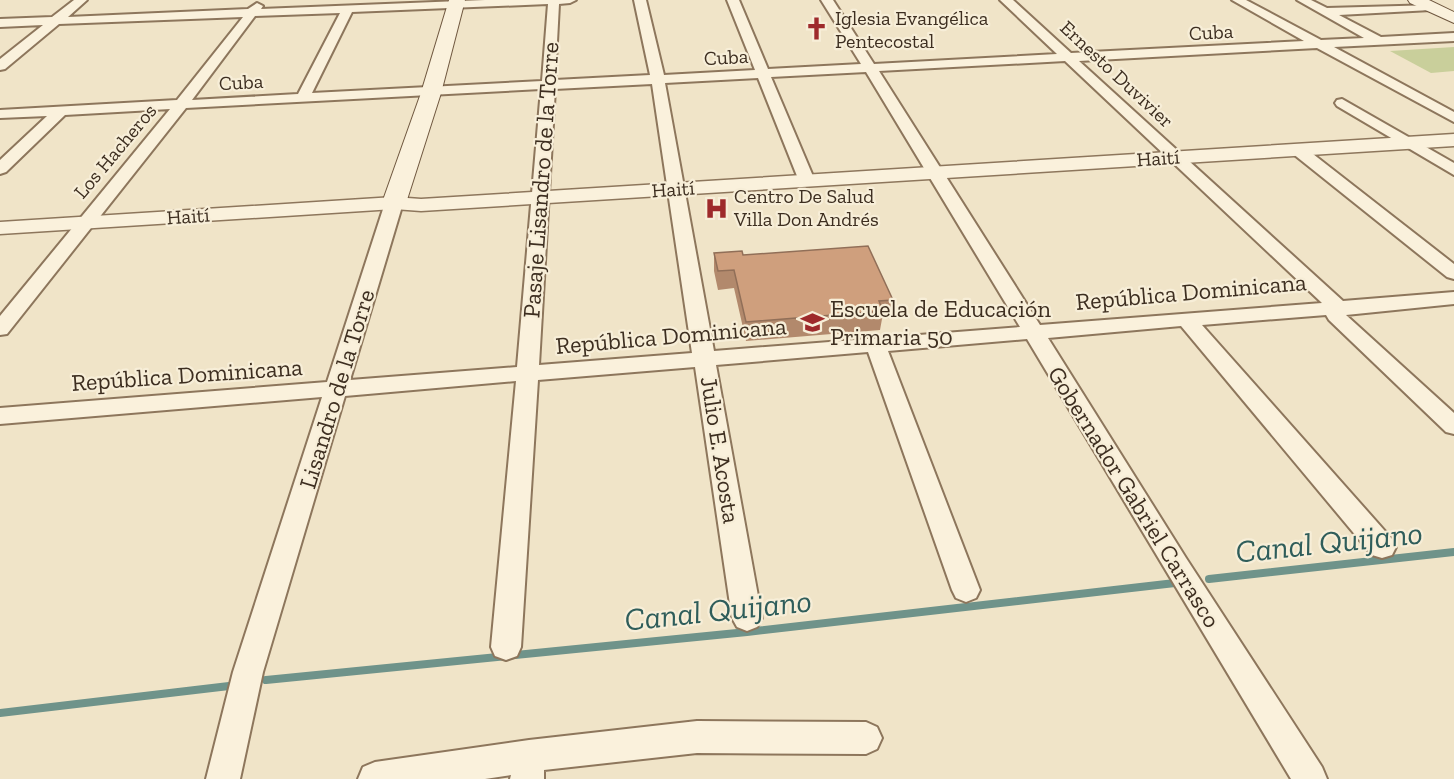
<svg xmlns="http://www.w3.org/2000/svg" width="1454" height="779" font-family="'Zilla Slab',serif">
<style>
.green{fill:#c9cf9b}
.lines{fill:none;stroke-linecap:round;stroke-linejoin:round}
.stream{stroke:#6f938a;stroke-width:8}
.minor-casing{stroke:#8d765c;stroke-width:4}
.tertiary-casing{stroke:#8d765c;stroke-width:3}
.secondary-casing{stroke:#6f573f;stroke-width:2}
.minor{fill:#faf1dc;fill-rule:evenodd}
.tertiary{fill:#faf1dc;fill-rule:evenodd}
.secondary{fill:#faf1dc;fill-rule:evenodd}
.wall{fill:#b2896c}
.building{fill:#cf9f7d;stroke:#916f58;stroke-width:1.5}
.labels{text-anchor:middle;stroke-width:4.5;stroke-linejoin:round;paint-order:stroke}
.far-poi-label{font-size:20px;fill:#3d2e20;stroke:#f7eed8;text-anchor:start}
.far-street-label{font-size:20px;fill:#3d2e20;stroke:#f7eed8}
.street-label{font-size:24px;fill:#3d2e20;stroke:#f7eed8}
.poi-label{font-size:24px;fill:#3d2e20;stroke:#f7eed8;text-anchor:start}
.near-water-label{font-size:32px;font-style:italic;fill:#2f5d5a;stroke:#f7eed8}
</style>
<rect width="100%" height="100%" fill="#f0e4c8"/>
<path class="green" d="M1454 47V71L1431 73 1390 51Z"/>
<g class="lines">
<path class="stream" d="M1209 579 1454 552
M266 680 747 632 1175 583
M0 713 229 686"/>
<defs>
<path id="minor" d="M74 0H87L68 17 248 9 257 3 263 6 261 9 485 0H576L570 3 559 4 555 80 650 75 634 0H646L664 75 755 70 727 0H739L768 69 861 64 821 0H833L874 64 1057 54 1000 0H1013L1071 53 1304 41 1232 0H1246L1321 40 1364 38 1297 0H1311L1327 8 1435 5 1437 7 1431 10 1339 15 1381 37 1454 33V41L1334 47 1454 112V122L1317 48 1079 61 1343 301 1454 292V304L1346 315 1454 413V434L1446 432 1329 320 1326 315 1202 325 1392 539 1396 547 1392 555 1382 558 1372 555 1181 326 1048 338 1186 558 1322 767 1327 779H1291L1027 339 888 351 980 590 976 598 966 602 956 598 952 590 868 352 716 365 762 618 757 627 747 631 737 627 732 618 695 367 538 380 521 647 517 656 506 660 495 656 491 647 516 381 345 396 263 672 240 779H206L233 672 322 397 0 424V408L327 382 385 203 388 199H400L403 203 350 380 517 367 541 89 186 108 7 334 0 335V316L170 109 65 115 6 172 0 174V160L47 116 0 118V110L177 100 243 17 59 24 5 69 0 70V59L43 25 0 27V19L52 17ZM548 4 542 81 312 93 352 12ZM340 13 298 94 192 100 255 16ZM1065 61 1322 303 1040 325 879 71ZM866 72 1020 327 714 351 665 83 758 78 799 181 807 186 815 181 771 77ZM652 84 692 353 539 365 555 89Z
M1342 99 1454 163V175L1337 106 1335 103 1337 100Z
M1298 145 1304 147 1454 264V279L1447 277 1292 153 1290 150 1292 147Z
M697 721 866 722 877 727 882 738 877 749 866 754 697 753 544 770V779H510L511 775 485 779H358L363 767 375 762 529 740Z"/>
<path id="tertiary" d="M1454 134V146L421 211 394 209 0 234V222L394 197 421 199Z"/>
<path id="secondary" d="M449 0H465L441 93 406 203 402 208 394 210 386 208 382 203 421 93Z
M1408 0H1429L1454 12V23L1410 3Z"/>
</defs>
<use href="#minor" class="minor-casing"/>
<use href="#tertiary" class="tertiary-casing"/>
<use href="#secondary" class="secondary-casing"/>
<use href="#minor" class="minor"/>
<use href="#tertiary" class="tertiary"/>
<use href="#secondary" class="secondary"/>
</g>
<path class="wall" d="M714 253 743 255 893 300 890 318 882 319 880 330 746 341 734 288 718 290 714 271Z"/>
<path class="building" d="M868 246 893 300 879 301 883 311 746 322 734 270 718 271 714 253 742 251 743 255Z"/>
<defs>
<symbol id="church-bare" viewBox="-9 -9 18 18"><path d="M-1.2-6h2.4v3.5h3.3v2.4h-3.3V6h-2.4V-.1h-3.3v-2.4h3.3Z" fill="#9e2a2b" stroke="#f7eed8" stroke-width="2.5" paint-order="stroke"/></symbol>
<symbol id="hospital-bare" viewBox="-9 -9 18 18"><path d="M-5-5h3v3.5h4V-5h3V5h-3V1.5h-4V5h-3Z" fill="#9e2a2b" stroke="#f7eed8" stroke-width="2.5" paint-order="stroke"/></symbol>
<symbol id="school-bare" viewBox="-9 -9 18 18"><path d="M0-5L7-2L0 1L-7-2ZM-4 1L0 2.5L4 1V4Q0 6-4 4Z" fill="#9e2a2b" stroke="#f7eed8" stroke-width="2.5" paint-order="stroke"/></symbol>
</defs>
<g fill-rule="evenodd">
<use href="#church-bare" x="800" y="12" width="33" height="33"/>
<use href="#hospital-bare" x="700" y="192" width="33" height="33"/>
<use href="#school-bare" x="796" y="306" width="33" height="33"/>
</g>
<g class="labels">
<g class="far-poi-label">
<text x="835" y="25">Iglesia Evangélica<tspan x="835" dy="23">Pentecostal</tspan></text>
<text x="734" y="203">Centro De Salud<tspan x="734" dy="23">Villa Don Andrés</tspan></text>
</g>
<g class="far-street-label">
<text transform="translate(1211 32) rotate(-3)" y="7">Cuba</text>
<text transform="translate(726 57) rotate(-3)" y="7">Cuba</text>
<text transform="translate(1117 74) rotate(43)" y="7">Ernesto Duvivier</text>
<text transform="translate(241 82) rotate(-3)" y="7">Cuba</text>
<text transform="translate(115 151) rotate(-50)" y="7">Los Hacheros</text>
<text transform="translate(1158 158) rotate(-4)" y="7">Haití</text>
<text transform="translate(673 189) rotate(-4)" y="7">Haití</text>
<text transform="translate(188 216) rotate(-4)" y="7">Haití</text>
</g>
<g class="street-label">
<text transform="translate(541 180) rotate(-86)" y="8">Pasaje Lisandro de la Torre</text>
<text transform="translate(1191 292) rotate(-5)" y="8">República Dominicana</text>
<text transform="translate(671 336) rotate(-5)" y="8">República Dominicana</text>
<text transform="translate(187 375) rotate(-4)" y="8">República Dominicana</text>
<text transform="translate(337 389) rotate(-73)" y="8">Lisandro de la Torre</text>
<text transform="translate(720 450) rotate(81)" y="8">Julio E. Acosta</text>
<text transform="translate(1134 497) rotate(58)" y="8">Gobernador Gabriel Carrasco</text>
</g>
<g class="poi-label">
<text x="830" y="317">Escuela de Educación<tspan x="830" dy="28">Primaria 50</tspan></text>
</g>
<g class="near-water-label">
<text transform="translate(1329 542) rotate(-6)" y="11">Canal Quijano</text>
<text transform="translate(718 610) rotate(-6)" y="11">Canal Quijano</text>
</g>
</g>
</svg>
